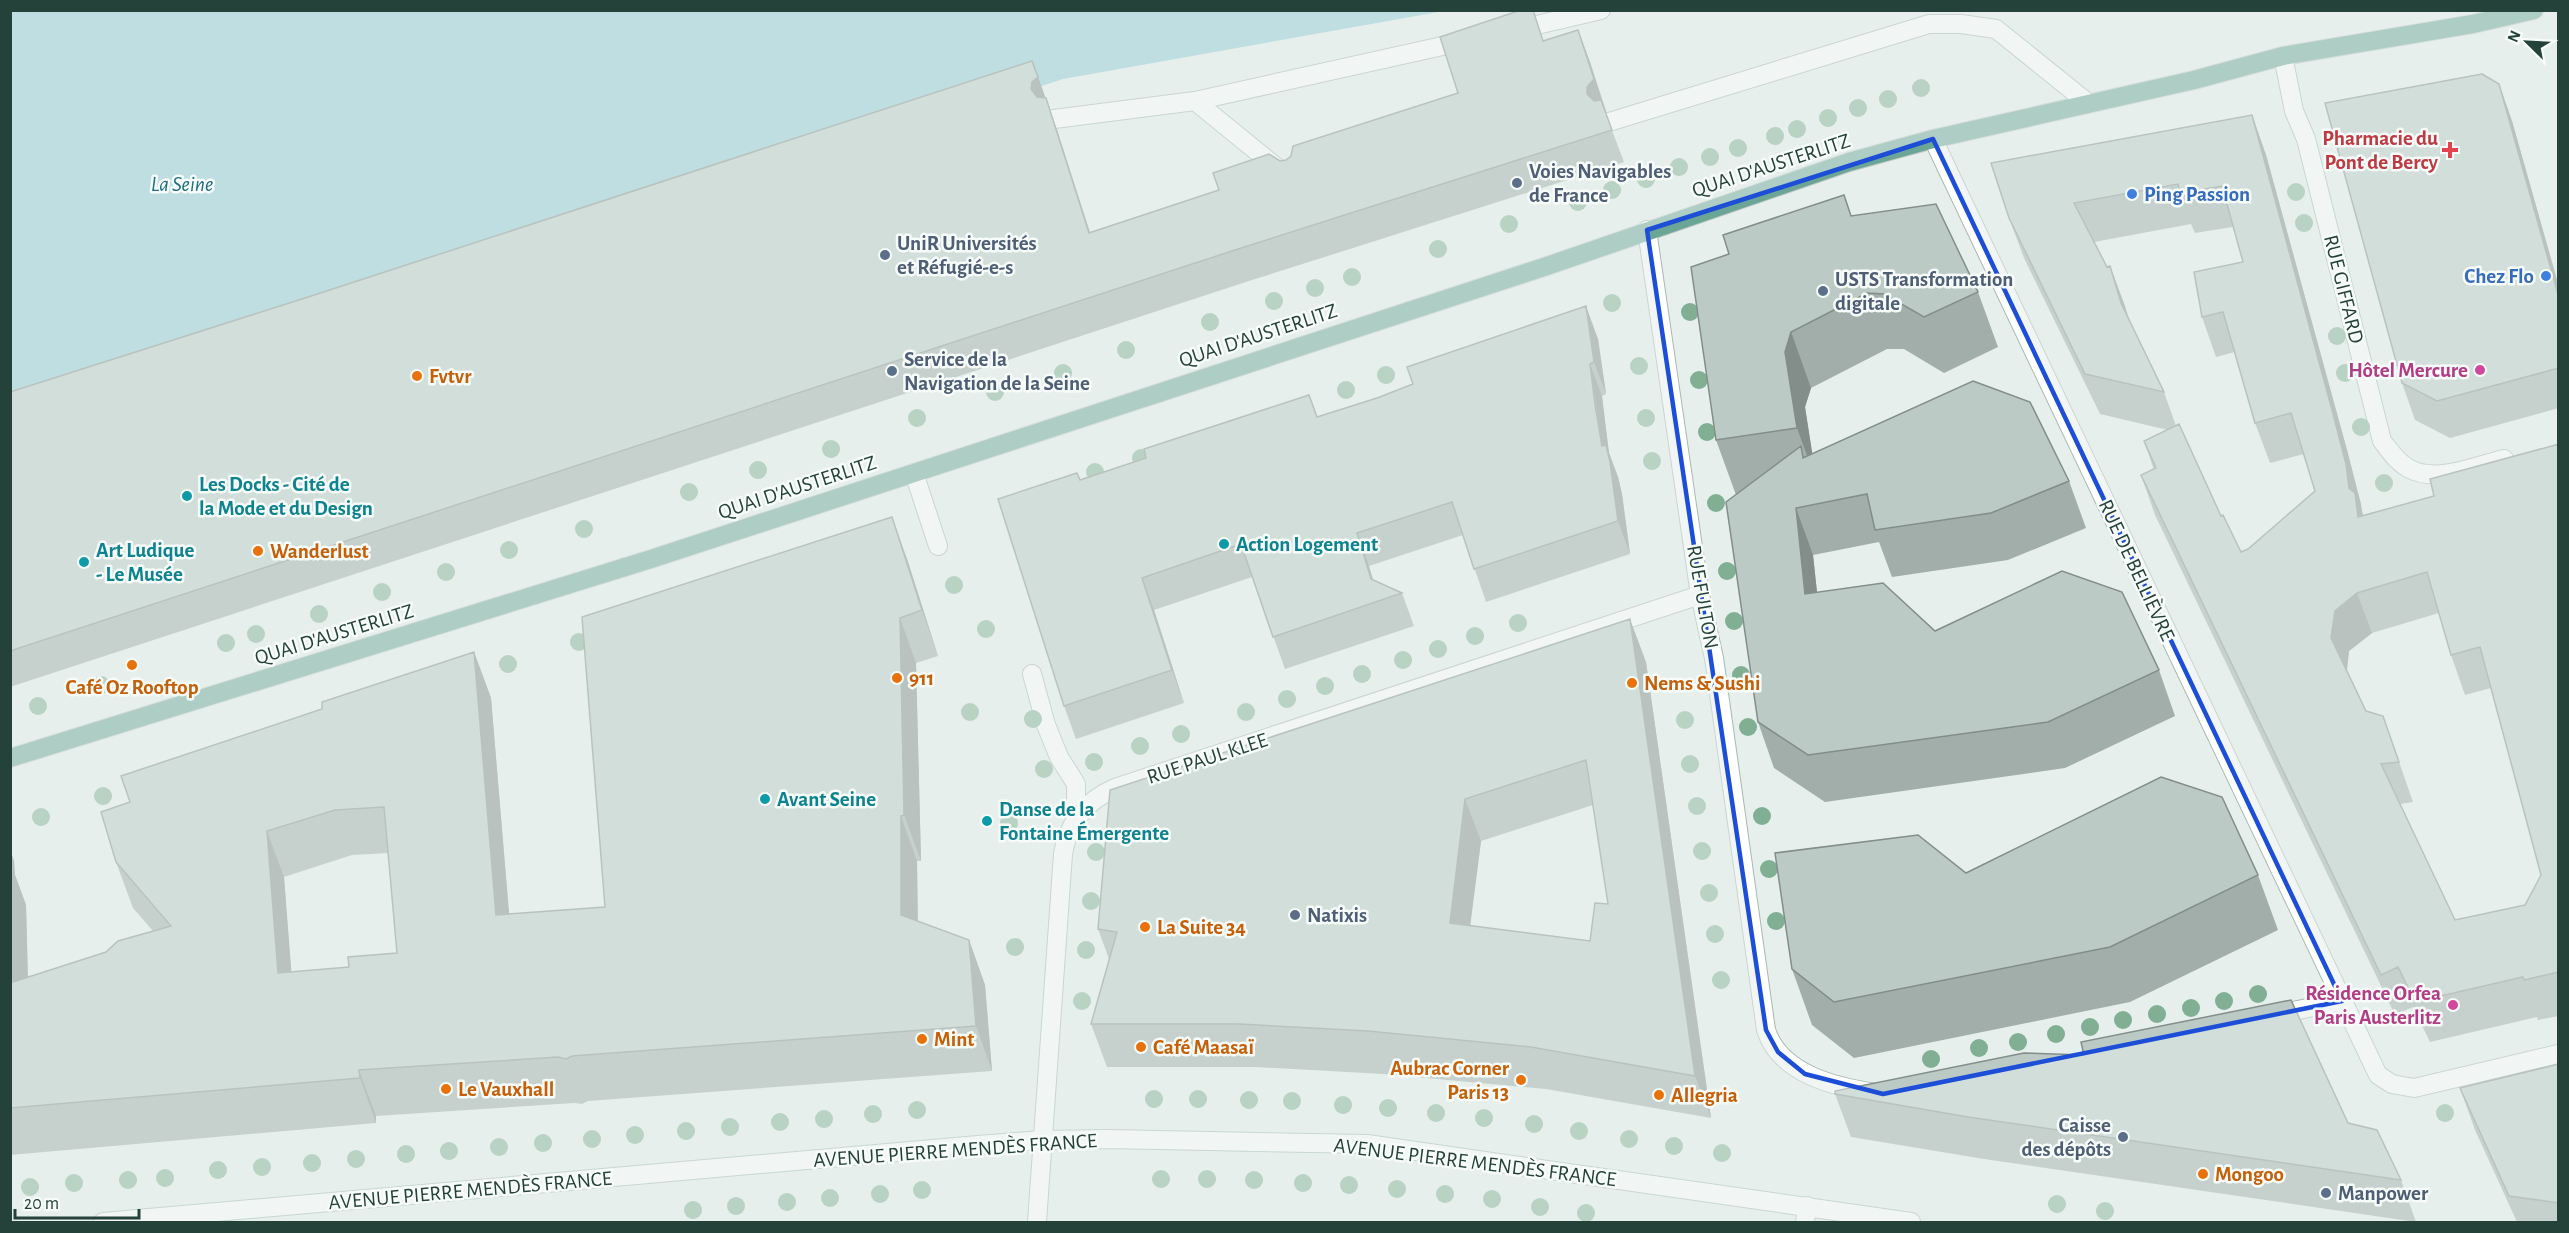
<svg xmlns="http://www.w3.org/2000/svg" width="2569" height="1233" font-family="'Alegreya Sans',sans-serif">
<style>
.water{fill:#8ec9d4}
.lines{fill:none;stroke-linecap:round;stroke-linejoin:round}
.lane-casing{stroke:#a8b8b2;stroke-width:20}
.street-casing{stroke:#a8b8b2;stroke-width:20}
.secondary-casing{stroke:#a4bbb3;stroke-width:20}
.primary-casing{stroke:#c2cac8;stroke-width:20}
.lane{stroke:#fff;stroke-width:18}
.street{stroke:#fff;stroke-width:18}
.secondary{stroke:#fff;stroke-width:18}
.primary{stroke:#6aa596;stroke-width:18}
.tree{fill:#80af93}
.wall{fill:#a1aea9;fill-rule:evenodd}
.shaded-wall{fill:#838d89}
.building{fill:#bbcac4;stroke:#838d89;stroke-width:1.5;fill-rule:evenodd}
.marked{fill:none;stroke:#1d4ed8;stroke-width:4.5;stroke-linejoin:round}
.health-dot{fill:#e0444e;stroke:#f7fbf9;stroke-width:2}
.service-dot{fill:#5c6f8a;stroke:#f7fbf9;stroke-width:2}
.shop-dot{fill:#3f7fe0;stroke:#f7fbf9;stroke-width:2}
.hotel-dot{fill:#d1479c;stroke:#f7fbf9;stroke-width:2}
.food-dot{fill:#e8710a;stroke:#f7fbf9;stroke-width:2}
.culture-dot{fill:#0f9aa8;stroke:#f7fbf9;stroke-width:2}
.labels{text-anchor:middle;stroke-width:5;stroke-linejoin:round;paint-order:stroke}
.health-label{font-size:21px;font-weight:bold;fill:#be3a42;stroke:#f7fbf9;text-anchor:end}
.street-label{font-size:21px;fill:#24423a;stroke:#f7fbf9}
.service-label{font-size:21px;font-weight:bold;fill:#4e5e75;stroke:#f7fbf9;text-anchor:start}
.shop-label{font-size:21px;font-weight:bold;fill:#366cbe;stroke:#f7fbf9;text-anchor:start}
.hotel-label{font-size:21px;font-weight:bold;fill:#b23c85;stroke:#f7fbf9;text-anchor:end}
.food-label{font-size:21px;font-weight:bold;fill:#c56008;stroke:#f7fbf9;text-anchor:start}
.culture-label{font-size:21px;font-weight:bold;fill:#0d838f;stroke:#f7fbf9;text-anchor:start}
.water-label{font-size:22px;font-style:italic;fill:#1c6f80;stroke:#f7fbf9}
</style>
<rect width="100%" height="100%" fill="#e6efeb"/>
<path class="water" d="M11 11H1444L1063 79 342 313 11 416Z"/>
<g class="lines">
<defs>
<path id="lane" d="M1515 30 1601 10
M1195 101 1281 171
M1054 119 1195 101 1465 41
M1609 122 1929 24H1961L1996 29 2088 103
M914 473 938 546"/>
<path id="street" d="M2283 56 2294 111 2306 139 2382 441C2390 451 2397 462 2408 468 2435 484 2476 466 2504 459
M1933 139 2378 1075 2392 1084 2414 1088 2558 1054
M1647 230 1700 595 1714 658 1766 1030C1780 1074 1835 1087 1876 1093
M1032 674 1046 725 1059 757 1076 784V820
M2274 1015 2342 1001
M1037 1222 1063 854C1068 823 1086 801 1115 788L1700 595
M1805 1222 1807 1206"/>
<path id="secondary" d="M103 1222 978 1145 1042 1140 1107 1139 1367 1144 1911 1222"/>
<path id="primary" d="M10 758 651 559 1547 266 1849 162 1933 139 2194 80 2283 56 2473 24 2534 10"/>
</defs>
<use href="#lane" class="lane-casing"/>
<use href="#street" class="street-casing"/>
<use href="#secondary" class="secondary-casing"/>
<use href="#primary" class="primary-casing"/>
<use href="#lane" class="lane"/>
<use href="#street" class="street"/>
<use href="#secondary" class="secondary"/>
<use href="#primary" class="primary"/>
</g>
<g class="tree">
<circle cx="1921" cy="88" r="9"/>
<circle cx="1888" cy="99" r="9"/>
<circle cx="1858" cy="108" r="9"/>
<circle cx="1828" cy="118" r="9"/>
<circle cx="1797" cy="129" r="9"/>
<circle cx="1775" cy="136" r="9"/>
<circle cx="1738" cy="148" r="9"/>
<circle cx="1710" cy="157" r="9"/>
<circle cx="1679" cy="167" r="9"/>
<circle cx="1646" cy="179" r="9"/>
<circle cx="1612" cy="190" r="9"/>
<circle cx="2296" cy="192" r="9"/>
<circle cx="1578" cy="202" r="9"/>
<circle cx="2304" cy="223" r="9"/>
<circle cx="1509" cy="224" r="9"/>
<circle cx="1438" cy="249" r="9"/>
<circle cx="1352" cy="277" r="9"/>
<circle cx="1315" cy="288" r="9"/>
<circle cx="1274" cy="301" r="9"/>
<circle cx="1612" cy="303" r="9"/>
<circle cx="1690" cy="312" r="9"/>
<circle cx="1210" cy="322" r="9"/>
<circle cx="2337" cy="336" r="9"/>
<circle cx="1126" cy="350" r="9"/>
<circle cx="1639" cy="366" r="9"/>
<circle cx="1063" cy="373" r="9"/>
<circle cx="2345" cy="373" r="9"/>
<circle cx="1386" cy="375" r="9"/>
<circle cx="1699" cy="380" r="9"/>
<circle cx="1346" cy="390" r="9"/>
<circle cx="995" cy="392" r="9"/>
<circle cx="917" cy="418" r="9"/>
<circle cx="1646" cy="418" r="9"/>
<circle cx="2361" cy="427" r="9"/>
<circle cx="1707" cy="432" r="9"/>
<circle cx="831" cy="449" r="9"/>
<circle cx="1141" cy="458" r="9"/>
<circle cx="1652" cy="461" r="9"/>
<circle cx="758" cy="470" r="9"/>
<circle cx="1095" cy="472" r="9"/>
<circle cx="2384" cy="483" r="9"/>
<circle cx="689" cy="492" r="9"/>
<circle cx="1716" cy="503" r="9"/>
<circle cx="584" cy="529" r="9"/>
<circle cx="509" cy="550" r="9"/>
<circle cx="1727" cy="571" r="9"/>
<circle cx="446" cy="572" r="9"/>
<circle cx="954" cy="585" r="9"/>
<circle cx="382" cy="592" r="9"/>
<circle cx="319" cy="614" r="9"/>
<circle cx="1734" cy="621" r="9"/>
<circle cx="1518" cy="623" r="9"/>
<circle cx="986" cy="629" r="9"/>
<circle cx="256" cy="634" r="9"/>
<circle cx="1475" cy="636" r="9"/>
<circle cx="579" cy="642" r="9"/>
<circle cx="226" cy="643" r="9"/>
<circle cx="1438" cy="649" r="9"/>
<circle cx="1403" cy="660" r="9"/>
<circle cx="508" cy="664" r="9"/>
<circle cx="1362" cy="674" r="9"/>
<circle cx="1741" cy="675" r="9"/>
<circle cx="101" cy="685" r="9"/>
<circle cx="1325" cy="686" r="9"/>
<circle cx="1287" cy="699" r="9"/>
<circle cx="38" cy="706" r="9"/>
<circle cx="970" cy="712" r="9"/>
<circle cx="1246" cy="712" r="9"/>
<circle cx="1033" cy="719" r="9"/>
<circle cx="1685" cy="720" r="9"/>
<circle cx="1748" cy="727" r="9"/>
<circle cx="1181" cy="734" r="9"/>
<circle cx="1140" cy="746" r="9"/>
<circle cx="1094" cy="762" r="9"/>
<circle cx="1690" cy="764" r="9"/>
<circle cx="1044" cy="769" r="9"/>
<circle cx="103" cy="796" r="9"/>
<circle cx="1697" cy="806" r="9"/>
<circle cx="1762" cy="816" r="9"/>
<circle cx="41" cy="817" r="9"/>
<circle cx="1009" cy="823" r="9"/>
<circle cx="1702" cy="851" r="9"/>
<circle cx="1096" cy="852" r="9"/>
<circle cx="1769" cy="869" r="9"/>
<circle cx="1709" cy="893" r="9"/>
<circle cx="1091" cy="901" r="9"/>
<circle cx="1776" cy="921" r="9"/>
<circle cx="1715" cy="934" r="9"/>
<circle cx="1015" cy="947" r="9"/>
<circle cx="1086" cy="950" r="9"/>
<circle cx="1721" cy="980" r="9"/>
<circle cx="2258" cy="994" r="9"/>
<circle cx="1082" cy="1001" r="9"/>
<circle cx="2224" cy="1001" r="9"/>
<circle cx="2191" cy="1008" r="9"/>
<circle cx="2157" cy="1014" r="9"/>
<circle cx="2123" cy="1020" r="9"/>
<circle cx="2090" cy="1027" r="9"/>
<circle cx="2056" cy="1034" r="9"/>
<circle cx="2018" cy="1042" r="9"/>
<circle cx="1979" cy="1048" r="9"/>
<circle cx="1931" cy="1059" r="9"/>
<circle cx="1154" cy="1099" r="9"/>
<circle cx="1198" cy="1099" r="9"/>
<circle cx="1249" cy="1100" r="9"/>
<circle cx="1292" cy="1101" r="9"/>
<circle cx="1343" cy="1105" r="9"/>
<circle cx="1388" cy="1108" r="9"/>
<circle cx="917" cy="1110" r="9"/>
<circle cx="1436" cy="1113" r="9"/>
<circle cx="2445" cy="1113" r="9"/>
<circle cx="873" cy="1114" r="9"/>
<circle cx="1484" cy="1118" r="9"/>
<circle cx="824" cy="1119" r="9"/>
<circle cx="780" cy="1122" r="9"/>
<circle cx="1534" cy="1124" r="9"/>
<circle cx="730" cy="1127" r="9"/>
<circle cx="686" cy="1131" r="9"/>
<circle cx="1579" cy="1131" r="9"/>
<circle cx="635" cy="1135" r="9"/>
<circle cx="592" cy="1139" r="9"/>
<circle cx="1629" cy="1139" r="9"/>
<circle cx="543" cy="1143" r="9"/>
<circle cx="1674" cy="1146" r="9"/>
<circle cx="499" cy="1147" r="9"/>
<circle cx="449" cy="1151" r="9"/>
<circle cx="1722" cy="1153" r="9"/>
<circle cx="406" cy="1154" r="9"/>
<circle cx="356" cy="1159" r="9"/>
<circle cx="312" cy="1163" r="9"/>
<circle cx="262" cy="1167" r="9"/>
<circle cx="218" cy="1170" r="9"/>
<circle cx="165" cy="1178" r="9"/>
<circle cx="1161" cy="1179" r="9"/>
<circle cx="1207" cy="1179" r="9"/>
<circle cx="128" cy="1180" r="9"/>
<circle cx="1254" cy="1180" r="9"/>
<circle cx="74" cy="1183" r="9"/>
<circle cx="1303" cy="1183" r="9"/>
<circle cx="1349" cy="1185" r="9"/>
<circle cx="30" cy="1187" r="9"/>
<circle cx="1397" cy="1189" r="9"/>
<circle cx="922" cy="1190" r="9"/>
<circle cx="880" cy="1194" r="9"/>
<circle cx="1445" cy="1194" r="9"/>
<circle cx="830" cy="1198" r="9"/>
<circle cx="1492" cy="1199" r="9"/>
<circle cx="787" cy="1202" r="9"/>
<circle cx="2057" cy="1204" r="9"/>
<circle cx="736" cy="1206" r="9"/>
<circle cx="1540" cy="1207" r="9"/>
<circle cx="693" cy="1210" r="9"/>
<circle cx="2105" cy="1211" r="9"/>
<circle cx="1586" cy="1213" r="9"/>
</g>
<path class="wall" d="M1578 30 1590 62 1605 112 1624 162 1249 281 10 687V392L1038 77 1057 130 1090 232 1219 190 1280 161 1286 160 1458 93 1544 41Z
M2499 84 2512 121 2559 287V408L2450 438 2415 420 2402 383Z
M2252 115 2266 155 2347 450 2363 515 2434 496 2559 444V1016L2538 1020 2537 1017 2430 1042 2413 1007 2395 1015 2155 515 2141 475 2154 470 2144 441 2168 430 2100 414 2024 258 2009 218ZM2191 224 2195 233 2233 227 2243 262 2202 317 2216 357 2235 352 2255 423 2270 463 2304 454 2315 491 2248 549 2241 552 2221 516 2176 426 2164 392 2128 318 2110 266 2107 267 2094 242ZM2439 613 2451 655 2465 695 2491 688 2541 875 2525 905 2455 920 2400 804 2413 802 2383 716 2366 711 2347 670 2349 651 2372 633Z
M1851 216 1978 292 1998 347 1944 373 1904 349H1887L1811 388 1805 407 1812 454 2069 481 2086 528 2008 560 1892 577 1879 542 1813 555 1817 592 1935 631 2159 670 2175 716 2065 768 1825 802 1774 768 1758 722 1736 495 1716 440Z
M1598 339 1606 394 1602 396 1607 438 1609 453 1618 477 1622 494 1630 554 1486 602 1463 535 1369 566 1373 580 1402 593 1414 626 1285 669 1252 577 1154 610 1184 703 1076 739 1064 706 1080 480 1146 458 1309 395 1317 417Z
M892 517 908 562 938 656 916 663 921 861H917L918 921 969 940 985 985 992 1071 588 1101 582 1104 574 1103 376 1116V1123L10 1155V850L14 861 15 875 26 905 28 977 106 952 153 931 133 908 116 862 130 802 322 709 474 652 491 698 509 914 605 907ZM388 853 397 953 349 967 291 972 284 877 352 855Z
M1646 662 1711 1118 1546 1089 1383 1074 1255 1067H1107L1091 1024 1109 959 1098 929ZM1593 805 1608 904 1590 941 1470 926 1481 841Z
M1966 873 2258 875 2278 930 2130 1002 1854 1058 1812 1025 1792 969Z
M2559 1064V1222H2517L2475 1130 2460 1088Z
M1835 1094 2348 1123 2401 1180 2416 1222 1984 1159 1851 1137Z"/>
<path class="shaded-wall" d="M1578 30 1590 62 1606 111 1598 119 1587 94Z
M1038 77 1057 130 1100 265 1044 114 1031 89 1032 82Z
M2499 84 2512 121 2559 287V298Z
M2252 115 2266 155 2347 450 2361 504 2362 512 2369 533 2358 517 2349 488Z
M2110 266 2125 306 2136 343 2121 303Z
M1586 306 1598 339 1606 394 1594 362Z
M1791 332 1811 388 1805 407 1817 483 1797 428 1785 352Z
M1590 364 1602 396 1609 453 1618 477 1622 494 1630 554 1618 521 1602 446Z
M1796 508 1813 555 1822 640 1805 594Z
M892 517 908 562 938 656 922 610Z
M1357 533 1369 566 1379 601 1371 579Z
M1142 578 1154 610 1184 703 1172 670Z
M2357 593 2372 633 2349 651 2346 677 2331 638 2335 611Z
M900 618 916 663 921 861 904 815Z
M1630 619 1646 662 1711 1118 1695 1076Z
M474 652 491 698 513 960 496 915Z
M1465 799 1481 841 1465 966 1450 923Z
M901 816 917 861 918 960 901 915Z
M267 831 284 877 295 1018 278 973Z
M10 850 14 861 15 875 26 905 29 1028 13 982 10 902Z
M969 940 985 985 992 1071 976 1026Z
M359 1070 376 1116V1123L360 1078Z"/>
<path class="building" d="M1521 10H1533L1543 41 1578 30 1594 79 1587 87V94L1594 101 1601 100 1612 130 1238 249 10 651V392L302 299 1032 61 1038 77 1032 82 1031 89 1037 97 1046 98 1089 233 1219 190 1213 173 1269 154 1280 161 1286 160 1291 156 1293 146 1458 93 1440 37Z
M2482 74 2499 84 2559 298V368L2437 401 2402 383 2325 103Z
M2252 115 2332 410 2346 464 2349 488 2355 493 2358 517 2434 496 2430 479 2559 444V972L2524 980 2523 977 2415 1002 2398 967 2381 975 2141 475 2156 468 2144 441 2179 424 2221 516 2223 515 2241 552 2248 549 2315 491 2291 413 2255 423 2223 312 2202 317 2194 272 2243 262 2222 186 2180 193 2178 184 2074 203 2107 267 2110 266 2121 303 2164 392 2085 374 2009 218 1991 163ZM2427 572 2451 655 2480 647 2541 875 2525 905 2455 920 2381 764 2399 762 2383 716 2366 711 2331 638 2335 611 2357 593Z
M1844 195 1851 216 1936 204 1978 292 1924 317 1884 294 1867 293 1791 332 1785 352 1797 428 1716 440 1691 267 1729 254 1723 235Z
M1586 306 1594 362 1590 364 1595 405 1602 446 1606 445 1610 462 1618 521 1474 569 1452 502 1357 533 1371 579 1402 593 1273 637 1241 544 1142 578 1172 670 1064 706 998 499 1077 473 1080 480 1146 458 1144 449 1309 395 1317 417 1377 398 1413 384 1407 367Z
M1973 381 2030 402 2069 481 1991 513 1875 530 1867 494 1796 508 1805 594 1883 583 1935 631 2062 571 2122 592 2159 670 2048 722 1808 755 1758 722 1726 502 1801 446 1803 458Z
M892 517 922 610 900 618 904 815 901 816V915L969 940 976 1026 572 1056 566 1059 558 1057 359 1070 360 1078 10 1108V902L13 982 106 952 118 941 171 926 116 862 101 812 130 802 121 776 322 709V702L474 652 496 915 605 907 582 617ZM384 807 397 953 348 957 349 967 278 973 267 831 335 810Z
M1630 619 1695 1076 1531 1047 1368 1031 1239 1024H1091L1117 932 1098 929 1110 790ZM1586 760 1608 904 1595 903 1590 941 1450 923 1465 799Z
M2161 777 2222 797 2258 875 2110 947 1834 1002 1792 969 1775 853 1918 835 1966 873Z
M2291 1000 2348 1123 2377 1130 2401 1180 1968 1117 1835 1094V1091L2024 1053 2084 1055 2081 1042Z
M2559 1064V1203L2509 1196 2460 1088Z"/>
<path d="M0 0H2569V1233H0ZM1933 139 2342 1001 1883 1094 1805 1074 1778 1052 1766 1030 1647 230Z" fill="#e6efeb" fill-opacity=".55" fill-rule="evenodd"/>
<path class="marked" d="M1933 139 2342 1001 1883 1094 1805 1074 1778 1052 1766 1030 1647 230Z"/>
<path class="health-dot" d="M2447 141h6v6h6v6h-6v6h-6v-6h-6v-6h6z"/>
<g class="service-dot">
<circle cx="1517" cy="183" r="6"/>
<circle cx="885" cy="255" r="6"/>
<circle cx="1823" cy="291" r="6"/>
<circle cx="892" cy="371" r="6"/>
<circle cx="1295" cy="915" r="6"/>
<circle cx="2123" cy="1137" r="6"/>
<circle cx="2326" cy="1193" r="6"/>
</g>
<g class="shop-dot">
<circle cx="2132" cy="194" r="6"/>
<circle cx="2546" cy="276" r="6"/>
</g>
<g class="hotel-dot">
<circle cx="2480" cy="370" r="6"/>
<circle cx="2453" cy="1005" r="6"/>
</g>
<g class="food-dot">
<circle cx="417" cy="376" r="6"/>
<circle cx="258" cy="551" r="6"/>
<circle cx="132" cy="665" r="6"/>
<circle cx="897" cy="678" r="6"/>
<circle cx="1632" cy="683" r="6"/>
<circle cx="1145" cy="927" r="6"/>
<circle cx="922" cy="1039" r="6"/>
<circle cx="1141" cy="1047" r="6"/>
<circle cx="1521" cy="1080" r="6"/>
<circle cx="446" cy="1089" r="6"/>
<circle cx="1659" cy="1095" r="6"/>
<circle cx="2203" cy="1174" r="6"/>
</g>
<g class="culture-dot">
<circle cx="187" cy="496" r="6"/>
<circle cx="1224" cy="544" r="6"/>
<circle cx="84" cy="562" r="6"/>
<circle cx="765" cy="799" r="6"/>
<circle cx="987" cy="821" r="6"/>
</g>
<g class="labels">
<g class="health-label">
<text x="2438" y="145">Pharmacie du<tspan x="2438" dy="24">Pont de Bercy</tspan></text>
</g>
<g class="street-label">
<text transform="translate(1771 165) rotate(-18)" y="7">QUAI D'AUSTERLITZ</text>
<text transform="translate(2344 289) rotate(76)" y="7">RUE GIFFARD</text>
<text transform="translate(1258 335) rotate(-18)" y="7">QUAI D'AUSTERLITZ</text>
<text transform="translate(797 487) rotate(-18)" y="7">QUAI D'AUSTERLITZ</text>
<text transform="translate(2137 570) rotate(65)" y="7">RUE DE BELLIÈVRE</text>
<text transform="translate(1703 597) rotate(80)" y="7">RUE FULTON</text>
<text transform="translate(334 634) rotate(-17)" y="7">QUAI D'AUSTERLITZ</text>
<text transform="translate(1207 758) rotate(-18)" y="7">RUE PAUL KLEE</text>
<text transform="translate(955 1150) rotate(-4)" y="7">AVENUE PIERRE MENDÈS FRANCE</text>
<text transform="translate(1475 1162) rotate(7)" y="7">AVENUE PIERRE MENDÈS FRANCE</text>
<text transform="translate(470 1190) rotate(-5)" y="7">AVENUE PIERRE MENDÈS FRANCE</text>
</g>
<g class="service-label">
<text x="1529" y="178">Voies Navigables<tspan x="1529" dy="24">de France</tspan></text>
<text x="897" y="250">UniR Universités<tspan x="897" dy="24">et Réfugié-e-s</tspan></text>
<text x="1835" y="286">USTS Transformation<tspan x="1835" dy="24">digitale</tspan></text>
<text x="904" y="366">Service de la<tspan x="904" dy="24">Navigation de la Seine</tspan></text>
<text x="1307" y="922">Natixis</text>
<text x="2111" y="1132" text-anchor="end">Caisse<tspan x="2111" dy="24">des dépôts</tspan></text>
<text x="2338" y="1200">Manpower</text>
</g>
<g class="shop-label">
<text x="2144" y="201">Ping Passion</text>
<text x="2534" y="283" text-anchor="end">Chez Flo</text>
</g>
<g class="hotel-label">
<text x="2468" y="377">Hôtel Mercure</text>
<text x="2441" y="1000">Résidence Orfea<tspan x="2441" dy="24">Paris Austerlitz</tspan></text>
</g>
<g class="food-label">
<text x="429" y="383">Fvtvr</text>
<text x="270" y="558">Wanderlust</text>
<text x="909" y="685">911</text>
<text x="1644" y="690">Nems &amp; Sushi</text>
<text x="132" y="694" text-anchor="middle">Café Oz Rooftop</text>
<text x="1157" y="934">La Suite 34</text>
<text x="934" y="1046">Mint</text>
<text x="1153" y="1054">Café Maasaï</text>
<text x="1509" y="1075" text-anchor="end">Aubrac Corner<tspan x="1509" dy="24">Paris 13</tspan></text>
<text x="458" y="1096">Le Vauxhall</text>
<text x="1671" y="1102">Allegria</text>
<text x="2215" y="1181">Mongoo</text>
</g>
<g class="culture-label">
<text x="199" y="491">Les Docks - Cité de<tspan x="199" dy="24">la Mode et du Design</tspan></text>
<text x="1236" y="551">Action Logement</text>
<text x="96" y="557">Art Ludique<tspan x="96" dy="24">- Le Musée</tspan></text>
<text x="777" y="806">Avant Seine</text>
<text x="999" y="816">Danse de la<tspan x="999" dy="24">Fontaine Émergente</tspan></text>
</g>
<g class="water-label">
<text x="182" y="191">La Seine</text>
</g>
</g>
<rect width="2569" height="1233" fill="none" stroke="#24423a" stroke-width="24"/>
<g transform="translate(2527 42) rotate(294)" stroke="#f7fbf9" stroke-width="4.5" paint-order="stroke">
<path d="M0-4.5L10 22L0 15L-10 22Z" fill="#24423a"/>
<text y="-9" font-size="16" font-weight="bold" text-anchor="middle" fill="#24423a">N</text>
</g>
<path d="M15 1209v9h124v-9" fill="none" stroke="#24423a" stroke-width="3"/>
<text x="24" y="1209" font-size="18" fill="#24423a" stroke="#f7fbf9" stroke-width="4.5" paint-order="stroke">20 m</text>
</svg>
